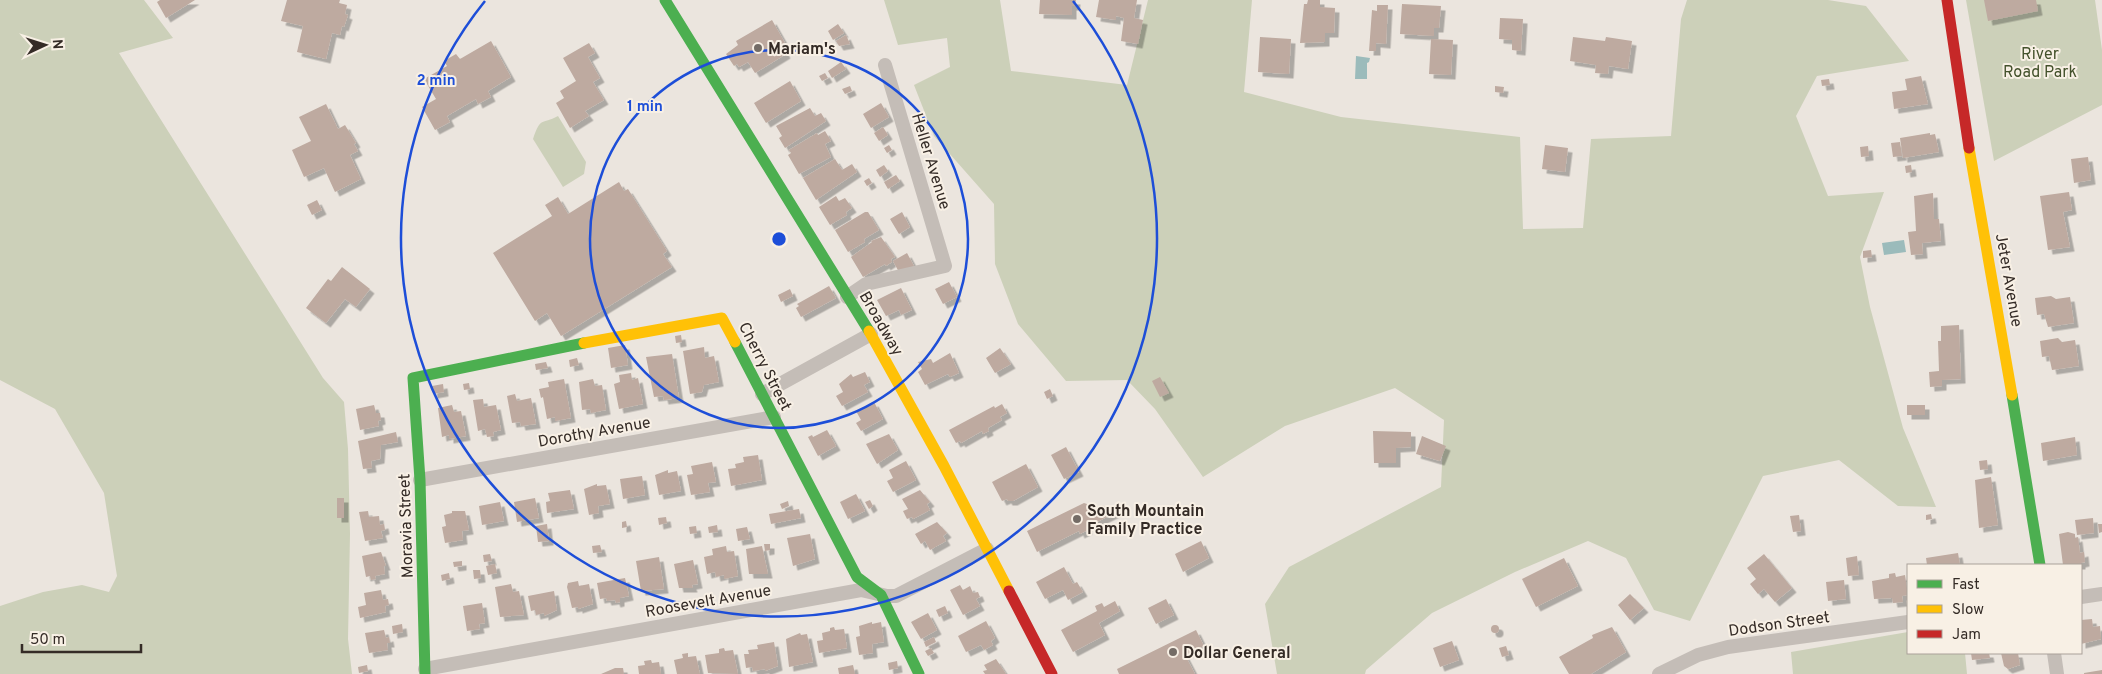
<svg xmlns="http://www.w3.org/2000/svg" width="2102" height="674" font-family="Overpass,sans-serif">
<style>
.green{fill:#ccd0b9}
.water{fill:#9bbbbb}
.building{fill:#beaaa0;filter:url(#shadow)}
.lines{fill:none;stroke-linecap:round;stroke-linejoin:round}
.street{stroke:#c4bdb7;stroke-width:14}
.fast{stroke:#4caf50;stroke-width:11}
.slow{stroke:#ffc107;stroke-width:11}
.jam{stroke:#c62828;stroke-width:11}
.ring{fill:none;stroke:#1d4ed8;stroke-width:2.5}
.poi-dot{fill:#746c66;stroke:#f8f0e5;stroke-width:2}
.labels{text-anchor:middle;stroke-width:4;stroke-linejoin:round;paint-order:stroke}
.poi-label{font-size:16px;font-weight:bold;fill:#342b26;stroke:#f8f0e5;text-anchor:start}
.park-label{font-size:16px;fill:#43512b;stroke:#f8f0e5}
.street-label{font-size:16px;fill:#342b26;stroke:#f8f0e5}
.centre{fill:#1d4ed8;stroke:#f8f0e5;stroke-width:2.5}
.ring-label{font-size:15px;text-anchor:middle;font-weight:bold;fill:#1d4ed8;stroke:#f8f0e5;stroke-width:4;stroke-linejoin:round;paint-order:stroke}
</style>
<defs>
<filter id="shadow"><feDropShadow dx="4.5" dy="4.5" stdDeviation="0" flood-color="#0004"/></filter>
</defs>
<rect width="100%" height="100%" fill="#ebe5de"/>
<path class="green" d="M0 0H144L173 38 119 53 323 378 344 402 348 449 350 534 348 639 352 674H0V606L43 592 82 585 109 592 117 576 104 493 55 409 0 380Z
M884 0H1000L1011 71 1127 85 1148 0H1252L1244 92 1341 117 1520 137 1523 229 1583 228 1591 139 1671 136 1681 19 1687 0H1828L1866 6 1909 61 1817 76 1796 116 1828 196 1884 192 1860 257 1870 307 1903 428 1936 507 1898 506 1839 460 1763 476 1690 621 1654 610 1626 558 1588 541 1515 572 1432 613 1366 670 1365 674H1277L1265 604 1289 567 1441 487 1444 420 1395 388 1285 426 1203 477 1155 409 1127 380 1066 381 1018 324 995 264 994 204 934 136 914 85 950 67 947 38 898 45Z
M1966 0H2095L2102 50V105L1994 161Z
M558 116 586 162 584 174 563 187 533 139C541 116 541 125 558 116Z
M1908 632V653H1965L1967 674H1793L1791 652Z"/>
<path class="water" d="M1356 56 1370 58 1369 62 1367 63V79H1355Z
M1904 240 1906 252 1884 255 1882 243Z"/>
<path class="building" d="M160 0H195L166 18 157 2Z
M287 0H340L339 3 347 5 345 14 348 15 344 27 342 26 340 35 332 33 326 59 297 52 303 26 281 21Z
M1040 0H1076L1075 6H1072V15L1039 14Z
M1099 0H1137L1134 18 1143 20 1138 44 1121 41 1124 18 1116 16V20L1096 17Z
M1308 0H1320V7L1335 8 1334 33H1325V42L1300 43 1304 4H1307Z
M1984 0H2036L2038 11 1988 21Z
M1402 4 1441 6 1439 28H1434V36L1400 34Z
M1377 5H1388L1386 44 1376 43V51H1369L1372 10 1377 11Z
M1500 18 1523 19 1521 51 1512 50V40L1499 39Z
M772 20 785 43 781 45 786 54 755 73 748 62 739 67 737 64 734 66 726 54 738 45 736 41Z
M838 24 844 33 833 40 828 31Z
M846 35 850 44 839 46 836 41Z
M1260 37 1291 39 1289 74 1258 72Z
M1573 37 1605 41 1606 37 1632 41 1628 69 1609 66 1608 74 1595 73 1596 65 1570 61Z
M1431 39 1453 40 1451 75 1429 74Z
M491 41 511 77 488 91 491 97 478 104 476 99 447 116 450 122 435 130 422 107 436 99 424 79 447 66 444 61 456 54 460 59Z
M589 43 595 53 588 57 600 78 593 82 604 100 585 111 589 116 570 128 556 103 564 98 560 91 576 81 563 58Z
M841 62 846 69 832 78 828 71Z
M825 73 828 78 822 81 819 76Z
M1921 76 1928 104 1894 109 1892 92 1907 90 1905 79Z
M1829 79 1830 85 1822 86 1821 80Z
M790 81 801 101 766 123 754 103Z
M850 86 852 91 845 94 842 89Z
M1495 86 1504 87 1503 93 1495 92Z
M881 103 889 117 871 128 863 114Z
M326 104 338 129 345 125 356 143 354 144 358 151 350 155 361 179 335 192 324 168 304 177 292 150 311 141 299 117Z
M810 108 815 116 821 113 826 121 785 148 779 138 782 136 776 126Z
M883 127 888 135 879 141 874 133Z
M825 131 831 141 825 144 831 157 799 174 788 155 791 153 789 150 817 133 818 135Z
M1930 133V135L1935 134 1939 152 1903 158 1900 138Z
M1900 142 1902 156 1893 157 1891 143Z
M889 145 892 150 887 153 884 148Z
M1545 145 1568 148 1565 172 1542 169Z
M1868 146 1869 156 1861 157 1860 147Z
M2088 157 2091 180 2074 183 2071 159Z
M835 159 842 170 852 164 857 172 816 200 803 178Z
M884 165 888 171 880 177 876 170Z
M1911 165 1912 172 1906 173 1905 166Z
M896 175 900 181 888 189 884 182Z
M869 178 872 183 867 186 864 181Z
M619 182 624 191 628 189 667 251 663 254 672 267 561 336 547 313 535 321 493 253 552 216 545 205 558 197 568 214Z
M2069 192 2072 210 2063 212 2070 247 2048 250 2040 196Z
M1933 193 1934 219H1939L1941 241 1922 243 1923 254 1911 255 1908 232 1916 231 1914 196Z
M836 196 839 201 845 198 852 208 846 212 847 215 830 225 819 207Z
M317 200 322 210 312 215 307 205Z
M865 212H868L879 230 864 239 865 242 848 252 835 230Z
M902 212 910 227 899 234 890 219Z
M881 237 895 257 891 259 892 262 886 266 885 264 863 277 851 257 872 242 871 241Z
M1871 250 1872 257 1863 258V251Z
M907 253 914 266 900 274 893 261Z
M342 267 370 289 356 307 345 299 326 323 306 308 328 279 331 281Z
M949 282 957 297 943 304 935 289Z
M829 286 836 298 801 317 796 308 799 306 797 304Z
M901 288 912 310 901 315 899 310 886 316 877 300Z
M790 289 793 296 781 302 778 295Z
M2051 296 2056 299 2070 297 2074 323 2048 327 2044 314 2037 315 2035 298Z
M1959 325 1961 379 1942 380V386L1930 387 1929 372 1939 371 1938 341H1941V326Z
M681 335 682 342 676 343 675 336Z
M2058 338 2062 342 2075 340 2079 366 2052 370 2049 356 2042 357 2040 341Z
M625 345 628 365 611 368 608 348Z
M704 347 705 358 714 356 719 382 704 385 702 392 690 394 683 351Z
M1000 348 1011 364 995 373 986 358Z
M950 353 959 373 950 377 948 374 925 385 918 372 922 369 918 362 931 359 933 363Z
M672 354 679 398 664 400 663 396 654 397 646 357Z
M577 358 579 365 570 367 569 360Z
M546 362 548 368 536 370 535 364Z
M865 372 870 382 864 385 868 392 842 406 836 396 843 392 839 384 851 374 853 377Z
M631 373 632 380 638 378 643 404 619 409 614 384 620 382 619 375Z
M1160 377 1169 393 1160 397 1152 381Z
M564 379 571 418 555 421V417L547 419 543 397 541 398 539 389 549 387 548 382Z
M593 379 595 386 602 385 606 410 591 413 590 409 582 410 579 382Z
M469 383 470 389 464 390 463 384Z
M443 384 444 392 433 394 432 386Z
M1050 389 1053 396 1047 399 1044 392Z
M515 394 517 401 531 398 536 424 521 426 520 422 512 423 507 396Z
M483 399 484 407 496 405 501 430 493 432 494 436 487 437 485 429 478 431 473 400Z
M874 402 883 419 861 431 856 423 861 420 856 411Z
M1002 404 1007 413 1000 417 1002 420 988 428 989 431 983 434 982 431 961 443 960 441 956 443 949 430 994 406 995 408Z
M374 405 376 413H380L381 420 378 421 379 426 360 430 356 409Z
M452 405 454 412 461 411 466 436 449 439V435L442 437 438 408Z
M1907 405H1925V415H1907Z
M827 430 836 446 818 456 808 437 812 435 813 437Z
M1373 431 1411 432V447L1396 448V463H1374Z
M396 432 398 442 381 445 380 459 371 461 372 468 363 469 358 441Z
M889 434 898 450 877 464 866 444Z
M1422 436 1446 446 1440 461 1416 454Z
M2075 437 2077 455 2043 461 2041 443Z
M1066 447 1079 472 1064 479 1051 455Z
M758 455 762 480 731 486 728 469 736 468 735 464 744 462 743 457Z
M1987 460 1988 469 1980 470 1979 461Z
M906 461 916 480 893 492 887 481 893 478 889 470Z
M712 462 716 482 708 483 710 492 691 495 687 475 693 474 691 466Z
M1026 464 1038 487 1013 501H1008L1007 499 1002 501 992 482Z
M668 470V473L677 471 681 491 659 495 655 475Z
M642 476 645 495 623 499 620 479Z
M1991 477 1998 525 1979 528 1975 480Z
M597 484V486L606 485 610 504 598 506 599 513 589 515 584 489Z
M570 490 574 509 547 513 546 502 550 501 548 493Z
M920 490 930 502 927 504 930 510 913 519 912 517 907 519 903 511 908 509 902 499Z
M856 494 865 511 848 519 840 502Z
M337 498H344V518H337Z
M535 498 539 518 517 522 514 502Z
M870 500 873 506 869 509 865 502Z
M788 501 789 506 782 509 780 504Z
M500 502 504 521 482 525 479 506Z
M1084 503 1096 507 1101 505 1119 511 1087 527 1088 530 1080 534 1079 531 1037 552 1027 531Z
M799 509 801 518 771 524 769 514Z
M368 511 369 517 379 516 380 525 384 524 385 530 381 531 383 538 365 541 359 512Z
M452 511H465L469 530 462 531 463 540 445 543 442 527 446 526 444 515 452 513Z
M1931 514 1932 519 1926 520V515Z
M1799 515 1801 531 1793 532 1790 516Z
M666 517 667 523 659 525 658 518Z
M2093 518 2094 533 2077 535 2075 520Z
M626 521 627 527 622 528V522Z
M937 522 947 533 943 536 946 541 930 550 925 541 921 544 915 534Z
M547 524 549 541 538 542 536 526Z
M2098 524H2102V532L2099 533Z
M717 525 718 532 709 533 708 527Z
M696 526 697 533 690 534 689 527Z
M747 527 750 539 738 541 736 529Z
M2068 532 2075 534V538L2078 537 2080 553 2084 552 2085 562 2081 563V565H2063L2059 534Z
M810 534 815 559 793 566 787 538Z
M1201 541 1209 558 1183 572 1175 554Z
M764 544H770V550L765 551Z
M600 545 602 552 593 553 592 546Z
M726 546 727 552 734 551 738 576 724 579V575L716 577 715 572 707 574 704 557 713 555 712 549Z
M762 546 768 574H749L746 549Z
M381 552 386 566H384L385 574 375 576 376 579 371 580 370 576 366 577 362 556Z
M1958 553 1960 565H1927L1926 558Z
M490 554 492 561 484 562 483 555Z
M1764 554 1792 588 1775 602 1764 589 1758 594 1750 584 1756 579 1747 568Z
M1857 556 1859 575 1848 576 1846 558Z
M659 557 664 589 641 591 636 561Z
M1564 558 1578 586 1536 607 1522 579Z
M693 560 698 584 692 585 693 588H679L674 564Z
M462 561V566L454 567 453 562Z
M495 564 497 573 488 575 486 566Z
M1064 567 1073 584 1077 582 1083 592 1068 600 1063 590 1045 599 1036 582Z
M473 570H480L481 578 474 579Z
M449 573 450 579 442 581 441 575Z
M1895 573 1896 577 1905 575 1908 595 1902 596 1903 602 1893 603 1892 598 1874 599 1872 581 1889 578V574Z
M625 578 629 596 620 598V602L616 603 615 600 607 601 606 598 600 599 597 583Z
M1844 580 1846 599 1828 601 1826 582Z
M578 581 579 586 589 584 593 604 578 609V607L572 608 567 587 568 583Z
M511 584 513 592 519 591 524 615 500 617 495 587Z
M960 585 963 590 970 586 973 593 978 592 980 597 976 599 980 606 963 615 950 590Z
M381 590 383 600 388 599 389 605 385 606 386 612 360 618 358 607 366 605 364 593Z
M554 591 557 610 544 616V613L536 615 535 610 531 611 528 596Z
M1630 594 1644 608 1630 620 1618 605Z
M1166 599 1174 615 1156 624 1148 608Z
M1115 601 1120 611 1099 623 1105 635 1073 652 1061 630 1097 611 1095 606 1102 603 1104 607Z
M482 603 485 623 479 624 480 629 467 631 463 606Z
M945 606 948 613 939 617 936 610Z
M928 613 937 630 921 639 911 622Z
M2092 619 2093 627 2100 626 2101 639 2081 644V620Z
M986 621 995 638 991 641 993 645 984 650 981 645 966 652 958 636Z
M872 622V624L881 622 884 642 872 644 873 653 859 655 856 637 860 636 859 626Z
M402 624 403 632 393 634 392 626Z
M1491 629a4 4 0 1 1 8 0a4 4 0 1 1-8 0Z
M834 627 835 630 844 629 847 648 819 653 817 641 823 640 822 633 830 631V628Z
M1612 627 1626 652 1591 674H1569L1559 657 1593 638 1592 635Z
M384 630 386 638 389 637 390 643H387L388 650 369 653 365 633Z
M1196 630 1204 646 1185 655 1195 674H1119L1117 669Z
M800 633 801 635 807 634 813 662 789 667 786 639Z
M934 637 936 642 926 647 924 642Z
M1452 641 1459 660 1440 667 1433 648Z
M774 642 778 666 765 671V669L753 671 752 667 746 668 744 654H749L748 650 758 649 757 645Z
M1506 646 1509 655 1502 657 1499 648Z
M724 648 725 651 733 650 738 674 708 673 705 655 719 653V649Z
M931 648 934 653 928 656 925 651Z
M688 653V657L696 656 700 674H677L674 660 683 658 682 654Z
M1971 653H1989L1990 658 1972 660Z
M2001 653H2018L2020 665 2008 669 2004 666Z
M996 659 1006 674H985L983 671 987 670 984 665Z
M651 660 652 663 659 662 661 674H639L638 666 645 665 644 661Z
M897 661 898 668 889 670 888 663Z
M367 665 368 671 359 673 358 667Z
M853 665 855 674H839L838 668Z
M615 668H623L624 674H601Z
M2102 670V674H2084V673Z"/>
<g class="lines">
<path class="street" d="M847 297 866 284 945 266 885 65
M762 394 871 334
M420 480 774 417
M2081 597 2102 594
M2054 653 2057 674
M425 669 861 590 887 596H896L987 549
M1659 674 1698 655 1728 647 1908 622"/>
<path class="fast" d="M665 0 869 331
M735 342 857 577 881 595 919 674
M2012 395 2040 565
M425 674 420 480 413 378 584 343"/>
<path class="slow" d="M1969 148 2012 395
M869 331 944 466 1009 591
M584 343 722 318 735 342"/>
<path class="jam" d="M1947 0 1969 148
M1009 591 1052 674"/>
</g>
<g class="ring">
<circle cx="779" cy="239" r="189"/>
<path d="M1073 1A378 378 0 1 1 485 1"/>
</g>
<g class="poi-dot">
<circle cx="758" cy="48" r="5"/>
<circle cx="1077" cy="519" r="5"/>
<circle cx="1173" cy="652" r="5"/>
</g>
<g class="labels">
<g class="poi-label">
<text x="768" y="54">Mariam's</text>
<text x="1087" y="516">South Mountain<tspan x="1087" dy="18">Family Practice</tspan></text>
<text x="1183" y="658">Dollar General</text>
</g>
<g class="park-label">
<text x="2040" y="59">River<tspan x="2040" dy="18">Road Park</tspan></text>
</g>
<g class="street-label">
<text transform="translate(932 161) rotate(73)" y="6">Heller Avenue</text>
<text transform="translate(2010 280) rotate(80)" y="6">Jeter Avenue</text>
<text transform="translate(882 323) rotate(60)" y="6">Broadway</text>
<text transform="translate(766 366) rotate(63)" y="6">Cherry Street</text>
<text transform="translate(594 431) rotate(-10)" y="6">Dorothy Avenue</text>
<text transform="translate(405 526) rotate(-92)" y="6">Moravia Street</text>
<text transform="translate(708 600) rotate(-10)" y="6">Roosevelt Avenue</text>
<text transform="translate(1779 623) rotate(-8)" y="6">Dodson Street</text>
</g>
</g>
<circle cx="779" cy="239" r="8" class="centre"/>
<g class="ring-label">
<text x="436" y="85">2 min</text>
<text x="645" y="111">1 min</text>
</g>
<rect x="1907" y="564" width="175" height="90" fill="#f8f0e5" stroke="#aaa199"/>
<rect x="1917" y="580" width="25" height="8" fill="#4caf50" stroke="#aaa199"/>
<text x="1952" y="589" font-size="15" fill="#342b26">Fast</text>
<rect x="1917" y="605" width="25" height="8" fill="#ffc107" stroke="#aaa199"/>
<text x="1952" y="614" font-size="15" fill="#342b26">Slow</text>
<rect x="1917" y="630" width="25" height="8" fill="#c62828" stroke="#aaa199"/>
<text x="1952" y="639" font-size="15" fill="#342b26">Jam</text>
<g transform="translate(45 45) rotate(86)" stroke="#f8f0e5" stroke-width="4" paint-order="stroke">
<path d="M0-4L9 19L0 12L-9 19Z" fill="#342b26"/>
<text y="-8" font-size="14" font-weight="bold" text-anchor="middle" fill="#342b26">N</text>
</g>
<path d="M22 644v8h119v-8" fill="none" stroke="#342b26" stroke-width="2.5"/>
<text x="30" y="644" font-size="15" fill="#342b26" stroke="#f8f0e5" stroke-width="4" paint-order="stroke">50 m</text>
</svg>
